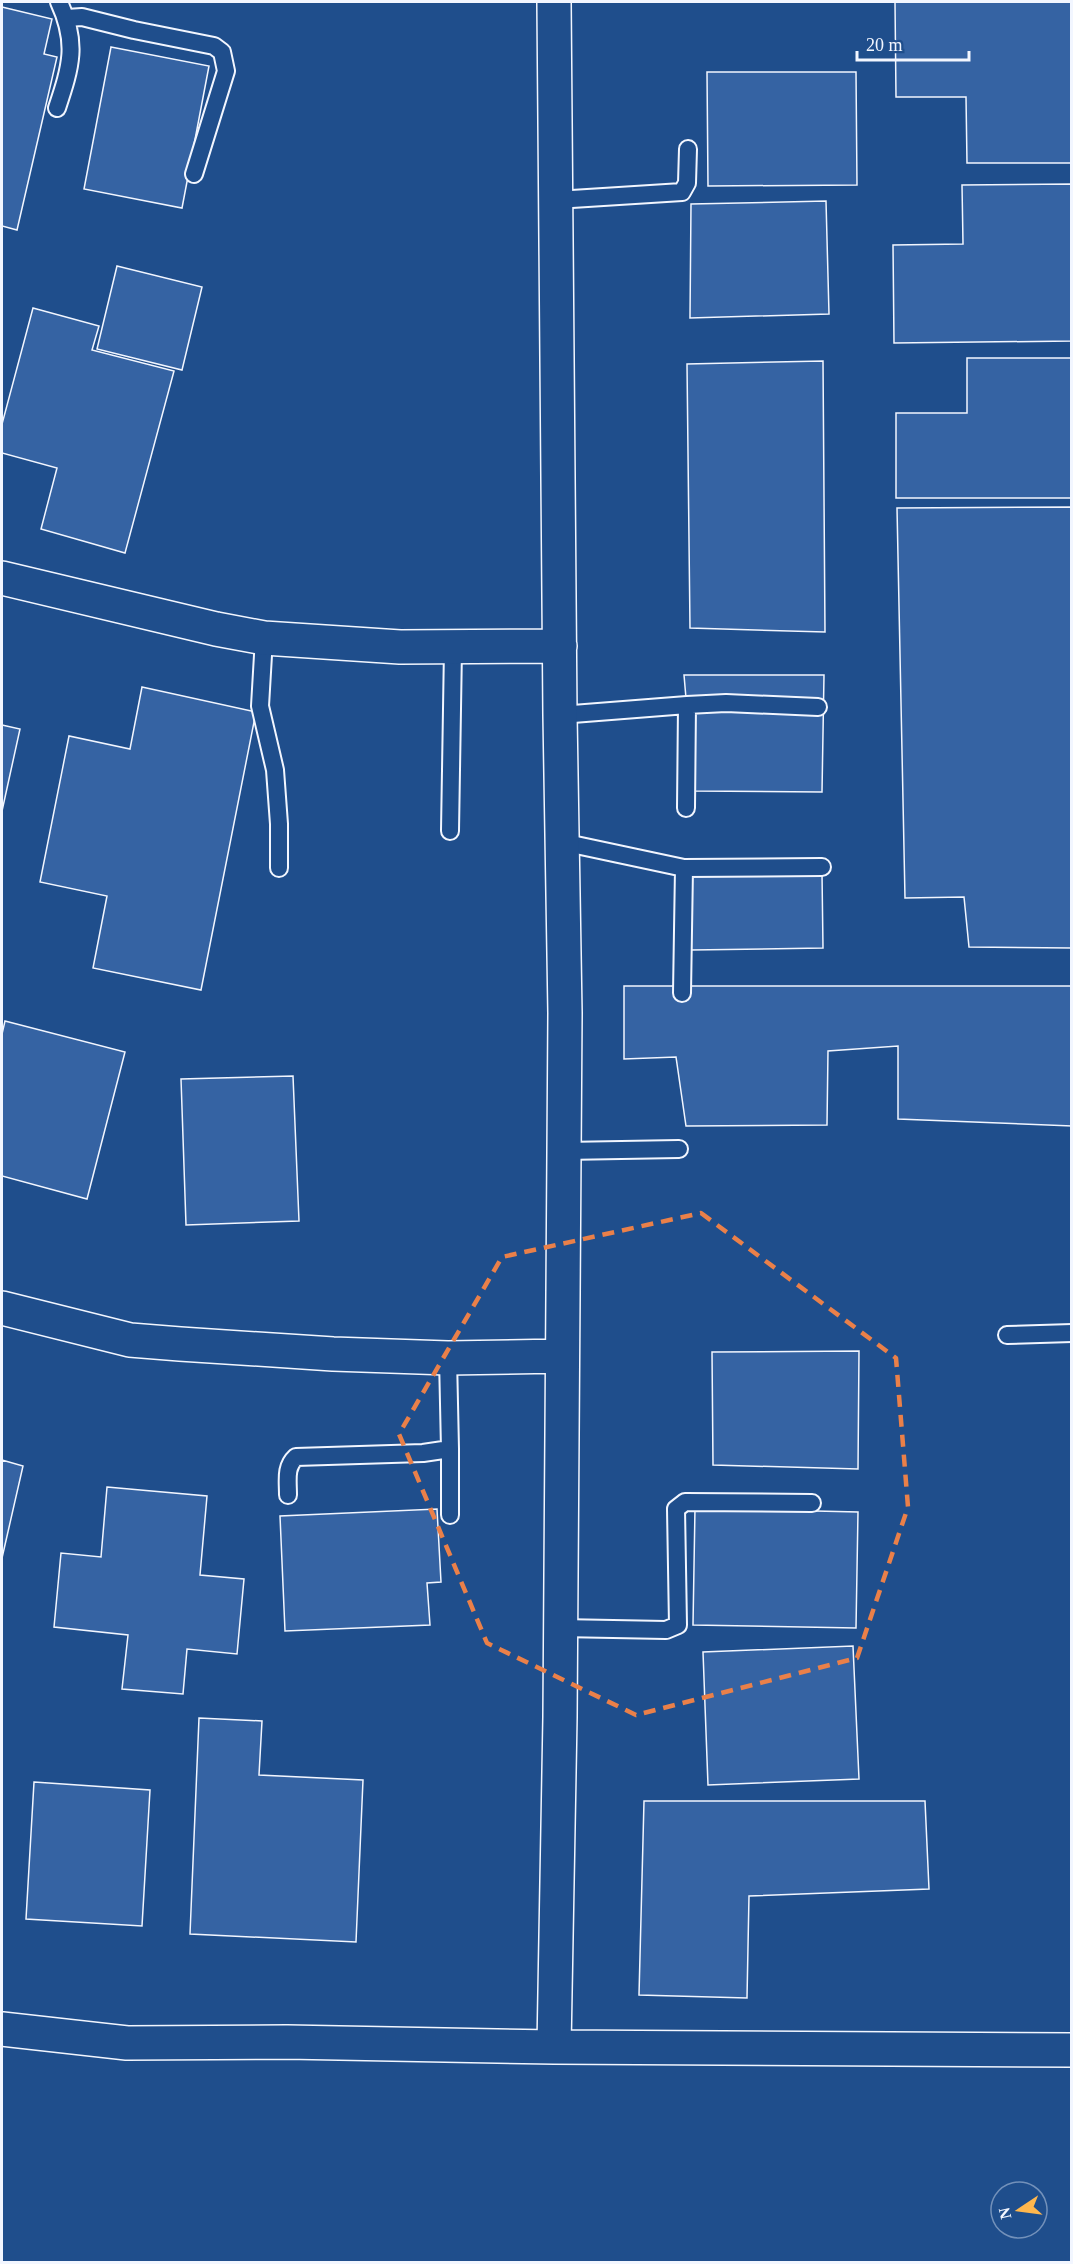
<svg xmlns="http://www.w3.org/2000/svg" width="1073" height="2264" font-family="Georgia,serif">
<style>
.building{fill:#3563a3;stroke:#f2f6ff;stroke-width:1.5}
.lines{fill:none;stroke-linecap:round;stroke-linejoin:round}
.lane-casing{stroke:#f2f6ff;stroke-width:20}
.street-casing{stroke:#f2f6ff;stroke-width:36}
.lane{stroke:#1f4e8c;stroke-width:16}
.street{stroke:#1f4e8c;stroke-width:33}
.marked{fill:none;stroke:#ea8049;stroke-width:4.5;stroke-dasharray:12 8;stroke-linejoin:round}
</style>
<rect width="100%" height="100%" fill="#1f4e8c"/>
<path class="building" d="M895 2H1072V163H967L966 97H896Z
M2 7 52 19 44 54 57 57 17 230 2 226Z
M111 47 209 66 182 208 84 189Z
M707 72H856L857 185 708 186Z
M1072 184V341L894 343 893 245 963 244 962 185Z
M826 201 829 314 690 318 691 204Z
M117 266 202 287 182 370 97 349Z
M33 308 99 326 92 350 174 371 125 553 41 529 57 468 2 453V424Z
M967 358H1072V498H896V413H967Z
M823 361 825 632 690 628 687 364Z
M1072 507V948L969 947 964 897 905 898 897 508Z
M684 675H824L822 792 694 791Z
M142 687 256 712 201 990 93 968 107 896 40 882 69 736 130 749Z
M2 725 20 729 2 811Z
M822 873 823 948 691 950V875Z
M624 986H1072V1126L898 1119V1046L828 1051 827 1125 686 1126 676 1057 624 1059Z
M5 1021 125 1052 87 1199 2 1176V1034Z
M293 1076 299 1221 186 1225 181 1079Z
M859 1351 858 1469 713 1465 712 1352Z
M2 1460 23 1466 2 1558Z
M107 1487 207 1496 200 1575 244 1579 237 1654 187 1649 183 1694 122 1689 128 1635 54 1627 61 1553 101 1557Z
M695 1508 858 1512 856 1628 693 1625Z
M437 1509 441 1582 427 1583 430 1625 285 1631 280 1516Z
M853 1646 859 1779 708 1785 703 1652Z
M199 1718 262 1721 259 1775 363 1780 356 1942 190 1934Z
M34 1782 150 1790 142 1926 26 1919Z
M644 1801H925L929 1889 749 1896 747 1998 639 1995Z"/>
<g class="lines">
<defs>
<path id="lane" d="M67 18 82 17 134 30 214 46 222 52 226 71 194 174
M57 108C71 66 78 43 59 2
M556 200 682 192 687 183 688 149
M264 638 260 706 275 770 279 824V868
M687 705 726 703 818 707
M560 715 687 705 686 808
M450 831 453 648
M562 842 684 868 682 993
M684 868 822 867
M564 1151 679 1149
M1007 1335 1072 1333
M288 1495C288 1480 285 1467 296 1457L423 1453 450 1449 448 1358
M450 1515V1449
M560 1628 666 1630 678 1625 676 1509 685 1502 812 1503"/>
<path id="street" d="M2 578 216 629 264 638 400 647 560 646
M2 1308 130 1340 180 1344 333 1354 448 1358 561 1356
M2 2029 127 2043 287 2042 554 2047 1072 2050
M554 2047 560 1717 565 1013 560 715 554 2"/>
</defs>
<use href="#lane" class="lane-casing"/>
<use href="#street" class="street-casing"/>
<use href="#lane" class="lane"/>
<use href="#street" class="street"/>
</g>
<path class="marked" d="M701 1213 896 1358 908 1507 857 1658 636 1715 487 1643 399 1434 502 1257Z"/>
<rect width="1073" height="2264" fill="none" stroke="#f2f6ff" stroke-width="6"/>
<g transform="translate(1019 2210) rotate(257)"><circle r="28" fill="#1f4e8c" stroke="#7391ba" stroke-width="1.5"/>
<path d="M0-4.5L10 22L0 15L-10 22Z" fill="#ffb74d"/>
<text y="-9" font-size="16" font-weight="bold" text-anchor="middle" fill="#f2f6ff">N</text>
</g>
<path d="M857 51v9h112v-9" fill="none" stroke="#f2f6ff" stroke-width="3"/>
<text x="866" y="51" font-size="18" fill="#f2f6ff" stroke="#1f4e8c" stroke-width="4.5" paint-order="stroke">20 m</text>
</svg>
